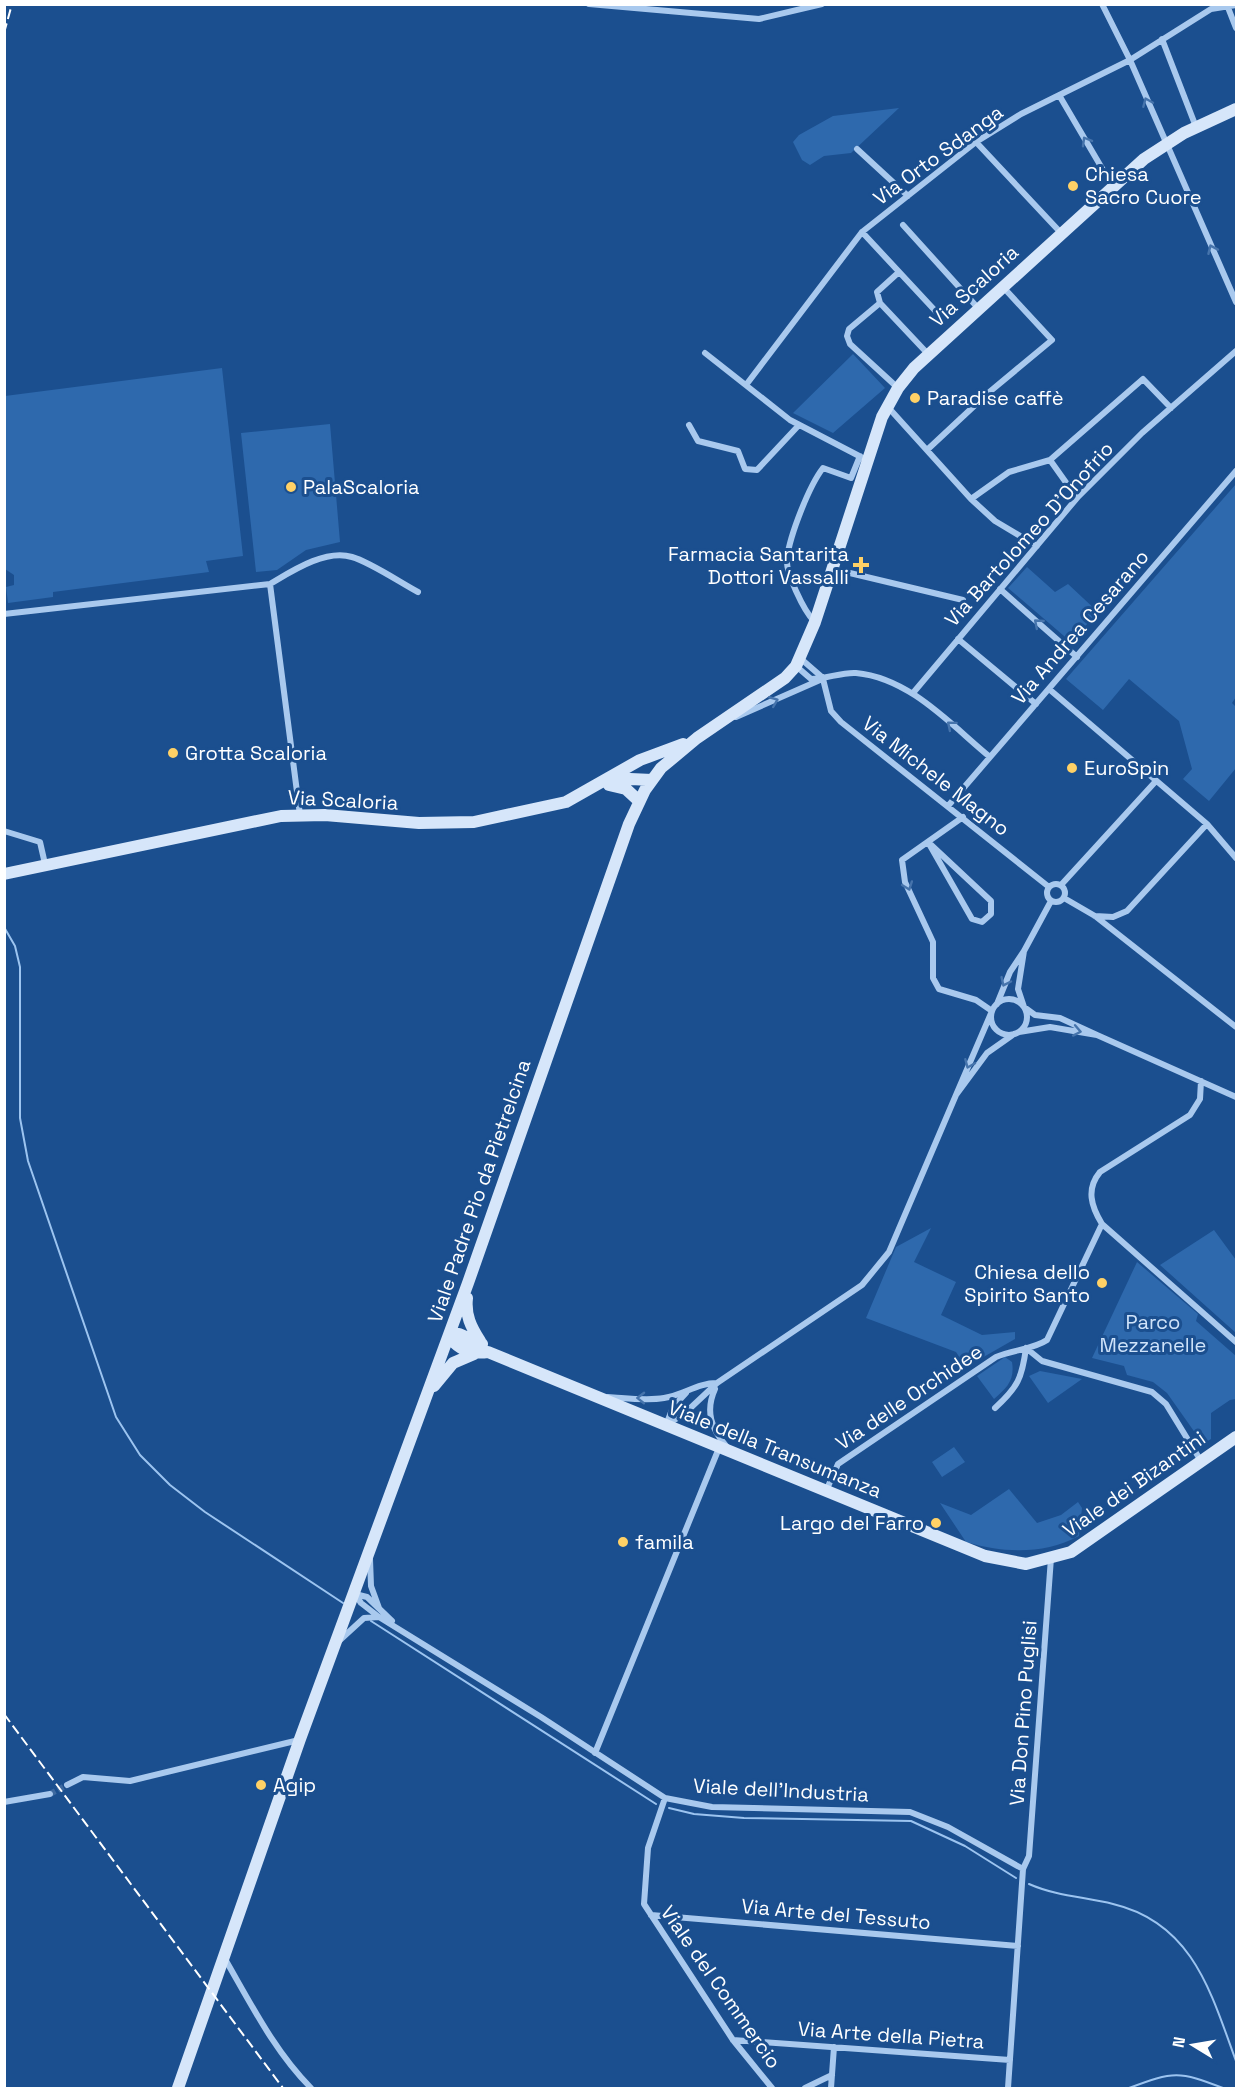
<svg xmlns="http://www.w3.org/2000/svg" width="1241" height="2093" font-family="'Space Grotesk',sans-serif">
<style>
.green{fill:#2e69ad}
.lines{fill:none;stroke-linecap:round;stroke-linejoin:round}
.stream{stroke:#9cc4f0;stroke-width:2}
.street-tunnel{stroke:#3d69a0;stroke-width:6;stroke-dasharray:6 3;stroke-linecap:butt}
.street{stroke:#a9c9ee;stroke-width:6}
.secondary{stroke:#d6e6fa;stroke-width:12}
.rail{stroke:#fff;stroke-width:2;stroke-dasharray:10 4.5;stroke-linecap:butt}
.oneway{stroke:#4674ac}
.poi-dot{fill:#ffd166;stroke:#1b4f8f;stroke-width:2}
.labels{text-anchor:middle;stroke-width:6;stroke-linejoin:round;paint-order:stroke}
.street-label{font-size:20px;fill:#fff;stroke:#1b4f8f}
.poi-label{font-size:20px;fill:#fff;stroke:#1b4f8f;text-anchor:start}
.park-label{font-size:20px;fill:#cfe3fa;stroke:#1b4f8f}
</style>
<rect width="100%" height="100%" fill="#1b4f8f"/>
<path class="green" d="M899 108 851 153 824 156 810 165 802 160 793 142 799 135 833 116Z
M853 354 885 388 833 433 793 413Z
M222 368 243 556 206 561 209 572 53 592V597L8 603 6 587 14 585V575L5 569V396Z
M330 424 340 542 306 550 277 570 256 572 241 433Z
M1236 484V697L1232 703 1236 707V768L1209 801 1183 779 1192 769 1179 721 1129 679 1103 710 1066 679Z
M1027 567 1055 592 1068 584 1098 612 1071 642 1008 588Z
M931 1228 914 1262 956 1282 941 1315 982 1335 1015 1332V1339L966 1367 956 1352 866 1318 896 1247Z
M1214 1230 1236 1260V1333L1160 1265Z
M1137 1262 1198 1314 1196 1321 1236 1356V1399L1230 1400 1211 1413V1439L1203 1444 1167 1393 1153 1382 1127 1375 1124 1366 1092 1358Z
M1005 1357 1012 1362C1015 1380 1007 1388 994 1399L977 1376Z
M1040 1371 1082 1379 1048 1403 1029 1376Z
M954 1447 965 1462 942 1477 932 1462Z
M1009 1489 1037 1523 1061 1515 1078 1502 1082 1508 1079 1536C1043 1555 1004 1553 966 1542L940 1503 971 1515Z"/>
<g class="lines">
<path class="stream" d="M4 927 15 946 20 967V1118L28 1161 116 1417 140 1455 170 1485 205 1512 343 1603
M371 1621 656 1804
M669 1808 694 1814 744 1818 911 1821 965 1846 1016 1878
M1029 1884C1056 1896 1085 1897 1113 1904 1193 1923 1211 1993 1236 2061
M1129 2088C1174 2071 1179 2071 1223 2088"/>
<path class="street-tunnel" d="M50 1794 67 1785"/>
<path class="street" d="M589 4 759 19 822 4
M1102 4 1130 60 1236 302
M1227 5 1236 28
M1162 39 1196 127
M1059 95 1113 187
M976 142 1062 234
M857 149 908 196
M903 225 978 308
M862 232 941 317
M880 303 928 354
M705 353 790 420 863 458
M746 385 862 232 976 142 1021 114 1130 60 1211 9 1236 5
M898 388 850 344 847 336 849 329 880 303 877 292 899 272
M887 406 971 499 995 521 1037 546
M689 425 698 441 738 451 745 469 757 470 799 425
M927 450 987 394 1052 340 1003 287
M1050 460 1077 498
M971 499 1009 472 1050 460 1143 379 1171 408
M833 569 963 600
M270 584C292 571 325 549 352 557 370 562 401 583 418 592
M1000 589 1077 657
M4 614 270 584 300 815
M814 621C804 611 785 572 787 558 790 535 809 486 823 468L851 478 860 456
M958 639 1036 704
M800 658 823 678
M796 666 811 679C826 679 842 672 856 673 910 678 951 725 990 757
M823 679 831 711 841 722 1049 887
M1049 689 1207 824 1236 858
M913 693 1077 498 1142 433 1236 351
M736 717 820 680
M948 806 1236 471
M963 817 902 860 905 882 933 942V978L939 989 976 1000 992 1011 956 1095 987 1053 1014 1034
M4 831 40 842 45 864
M928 842 991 901V914L982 922 972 919Z
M1047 893a9 9 0 1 1 18 0a9 9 0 1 1-18 0Z
M1061 885 1156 781
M1064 898 1095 916 1236 1027
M1095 916 1113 917 1127 911 1207 824
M1024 951 1051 901
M991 1017a18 18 0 1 1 36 0a18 18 0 1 1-36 0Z
M997 1004 1010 972 1024 951 1018 989 1024 1007 1035 1015 1060 1018 1097 1035 1050 1027 1019 1032
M1097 1035 1236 1097
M1201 1081 1200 1099 1190 1115 1100 1172C1086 1189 1091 1206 1102 1224L1236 1342
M1026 1348 1042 1361 1152 1392 1166 1404 1201 1461
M715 1389C705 1411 711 1429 727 1447
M608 1397C626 1398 646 1401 664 1398 684 1395 697 1383 717 1383
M995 1408C1018 1387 1022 1378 1026 1348
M666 1425 684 1414 717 1383 862 1285 889 1252 956 1095
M666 1425 673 1407 686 1393
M826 1491 838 1464 996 1357C1013 1350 1034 1349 1047 1340L1102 1224
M370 1559 371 1586 379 1608
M355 1594 361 1603 379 1617 541 1717 665 1798 712 1807 910 1812 948 1827 1023 1869
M355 1594 367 1597 392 1621
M340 1640 364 1618 379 1617
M595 1753 719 1448
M67 1785 83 1777 130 1781 299 1740
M665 1798 648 1848 644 1904 733 2040 772 2088
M4 1802 50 1794
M651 1915 1018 1946
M225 1959C251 2004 275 2052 311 2088
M733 2040 1010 2060
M805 2088 832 2075
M831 2088 834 2047
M1008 2088 1023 1869 1029 1856 1051 1558"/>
<path class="secondary" d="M610 782 630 779 652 780
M609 785 626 789 639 801
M4 874 281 816 325 815 419 823 474 822 566 802 640 760 683 744
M467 1298C465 1315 471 1327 480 1341
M449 1335C457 1350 471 1354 488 1352L985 1556 1026 1564 1071 1552 1236 1437
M449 1335 459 1334 482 1344
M434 1386 453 1363 474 1354
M178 2088 300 1739 468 1283 629 824 645 790 661 768 697 738 785 678 796 666 815 622 882 417 898 388 914 368 1144 159 1184 133 1236 109"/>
<path class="rail" d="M4 33 12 4
M4 1714 283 2088"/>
</g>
<defs><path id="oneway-chevron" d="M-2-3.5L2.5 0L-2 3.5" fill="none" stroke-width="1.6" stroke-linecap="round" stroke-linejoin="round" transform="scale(1.5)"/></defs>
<g class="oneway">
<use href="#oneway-chevron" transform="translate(1147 102) rotate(-113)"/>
<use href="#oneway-chevron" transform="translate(1086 141) rotate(-120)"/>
<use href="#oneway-chevron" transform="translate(1212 249) rotate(-114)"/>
<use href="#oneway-chevron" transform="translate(1038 623) rotate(-139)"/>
<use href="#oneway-chevron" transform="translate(774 701) rotate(-22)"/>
<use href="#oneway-chevron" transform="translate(951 725) rotate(-140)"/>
<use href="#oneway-chevron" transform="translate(908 886) rotate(70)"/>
<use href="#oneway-chevron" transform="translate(1005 982) rotate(115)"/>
<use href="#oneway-chevron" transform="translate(1077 1031) rotate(11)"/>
<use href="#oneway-chevron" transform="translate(969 1064) rotate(113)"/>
<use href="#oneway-chevron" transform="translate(641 1398) rotate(-179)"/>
</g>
<g class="poi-dot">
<circle cx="1073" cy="186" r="6"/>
<circle cx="915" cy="398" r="6"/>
<circle cx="291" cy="487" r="6"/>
<path d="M858 556h6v6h6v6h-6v6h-6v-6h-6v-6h6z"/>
<circle cx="173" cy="753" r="6"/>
<circle cx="1072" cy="768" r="6"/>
<circle cx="1102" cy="1283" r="6"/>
<circle cx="936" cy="1523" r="6"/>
<circle cx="623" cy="1542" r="6"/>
<circle cx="261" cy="1785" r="6"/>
</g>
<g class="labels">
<g class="street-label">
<text transform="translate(938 155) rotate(-36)" y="7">Via Orto Sdanga</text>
<text transform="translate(974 286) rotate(-42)" y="7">Via Scaloria</text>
<text transform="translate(1029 534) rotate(-48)" y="7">Via Bartolomeo D'Onofrio</text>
<text transform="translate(1080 627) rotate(-49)" y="7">Via Andrea Cesarano</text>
<text transform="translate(936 776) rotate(38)" y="7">Via Michele Magno</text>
<text transform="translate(343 800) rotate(3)" y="7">Via Scaloria</text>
<text transform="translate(479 1191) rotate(-71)" y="7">Viale Padre Pio da Pietrelcina</text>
<text transform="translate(909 1397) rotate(-34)" y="7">Via delle Orchidee</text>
<text transform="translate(775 1449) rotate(22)" y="7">Viale della Transumanza</text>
<text transform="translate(1134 1484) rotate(-35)" y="7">Viale dei Bizantini</text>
<text transform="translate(1023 1713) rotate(-86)" y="7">Via Don Pino Puglisi</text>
<text transform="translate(781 1790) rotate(3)" y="7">Viale dell'Industria</text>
<text transform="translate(836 1914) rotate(5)" y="7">Via Arte del Tessuto</text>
<text transform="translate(721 1987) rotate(55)" y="7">Viale del Commercio</text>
<text transform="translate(891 2035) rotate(4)" y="7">Via Arte della Pietra</text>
</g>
<g class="poi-label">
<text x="1085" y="181">Chiesa<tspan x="1085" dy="23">Sacro Cuore</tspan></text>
<text x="927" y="405">Paradise caffè</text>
<text x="303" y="494">PalaScaloria</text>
<text x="849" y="561" text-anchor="end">Farmacia Santarita<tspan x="849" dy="23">Dottori Vassalli</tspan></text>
<text x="185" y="760">Grotta Scaloria</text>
<text x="1084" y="775">EuroSpin</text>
<text x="1090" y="1279" text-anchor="end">Chiesa dello<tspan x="1090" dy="23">Spirito Santo</tspan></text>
<text x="924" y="1530" text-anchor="end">Largo del Farro</text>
<text x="635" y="1549">famila</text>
<text x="273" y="1792">Agip</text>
</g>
<g class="park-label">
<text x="1153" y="1329">Parco<tspan x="1153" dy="23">Mezzanelle</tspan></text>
</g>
</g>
<rect width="1241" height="2093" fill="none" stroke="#ffffff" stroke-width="12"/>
<g transform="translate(1193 2045) rotate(281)" stroke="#1b4f8f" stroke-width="4.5" paint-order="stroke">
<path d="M0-4.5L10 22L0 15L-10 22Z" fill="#ffffff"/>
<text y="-9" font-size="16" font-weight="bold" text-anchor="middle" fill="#ffffff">N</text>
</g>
</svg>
